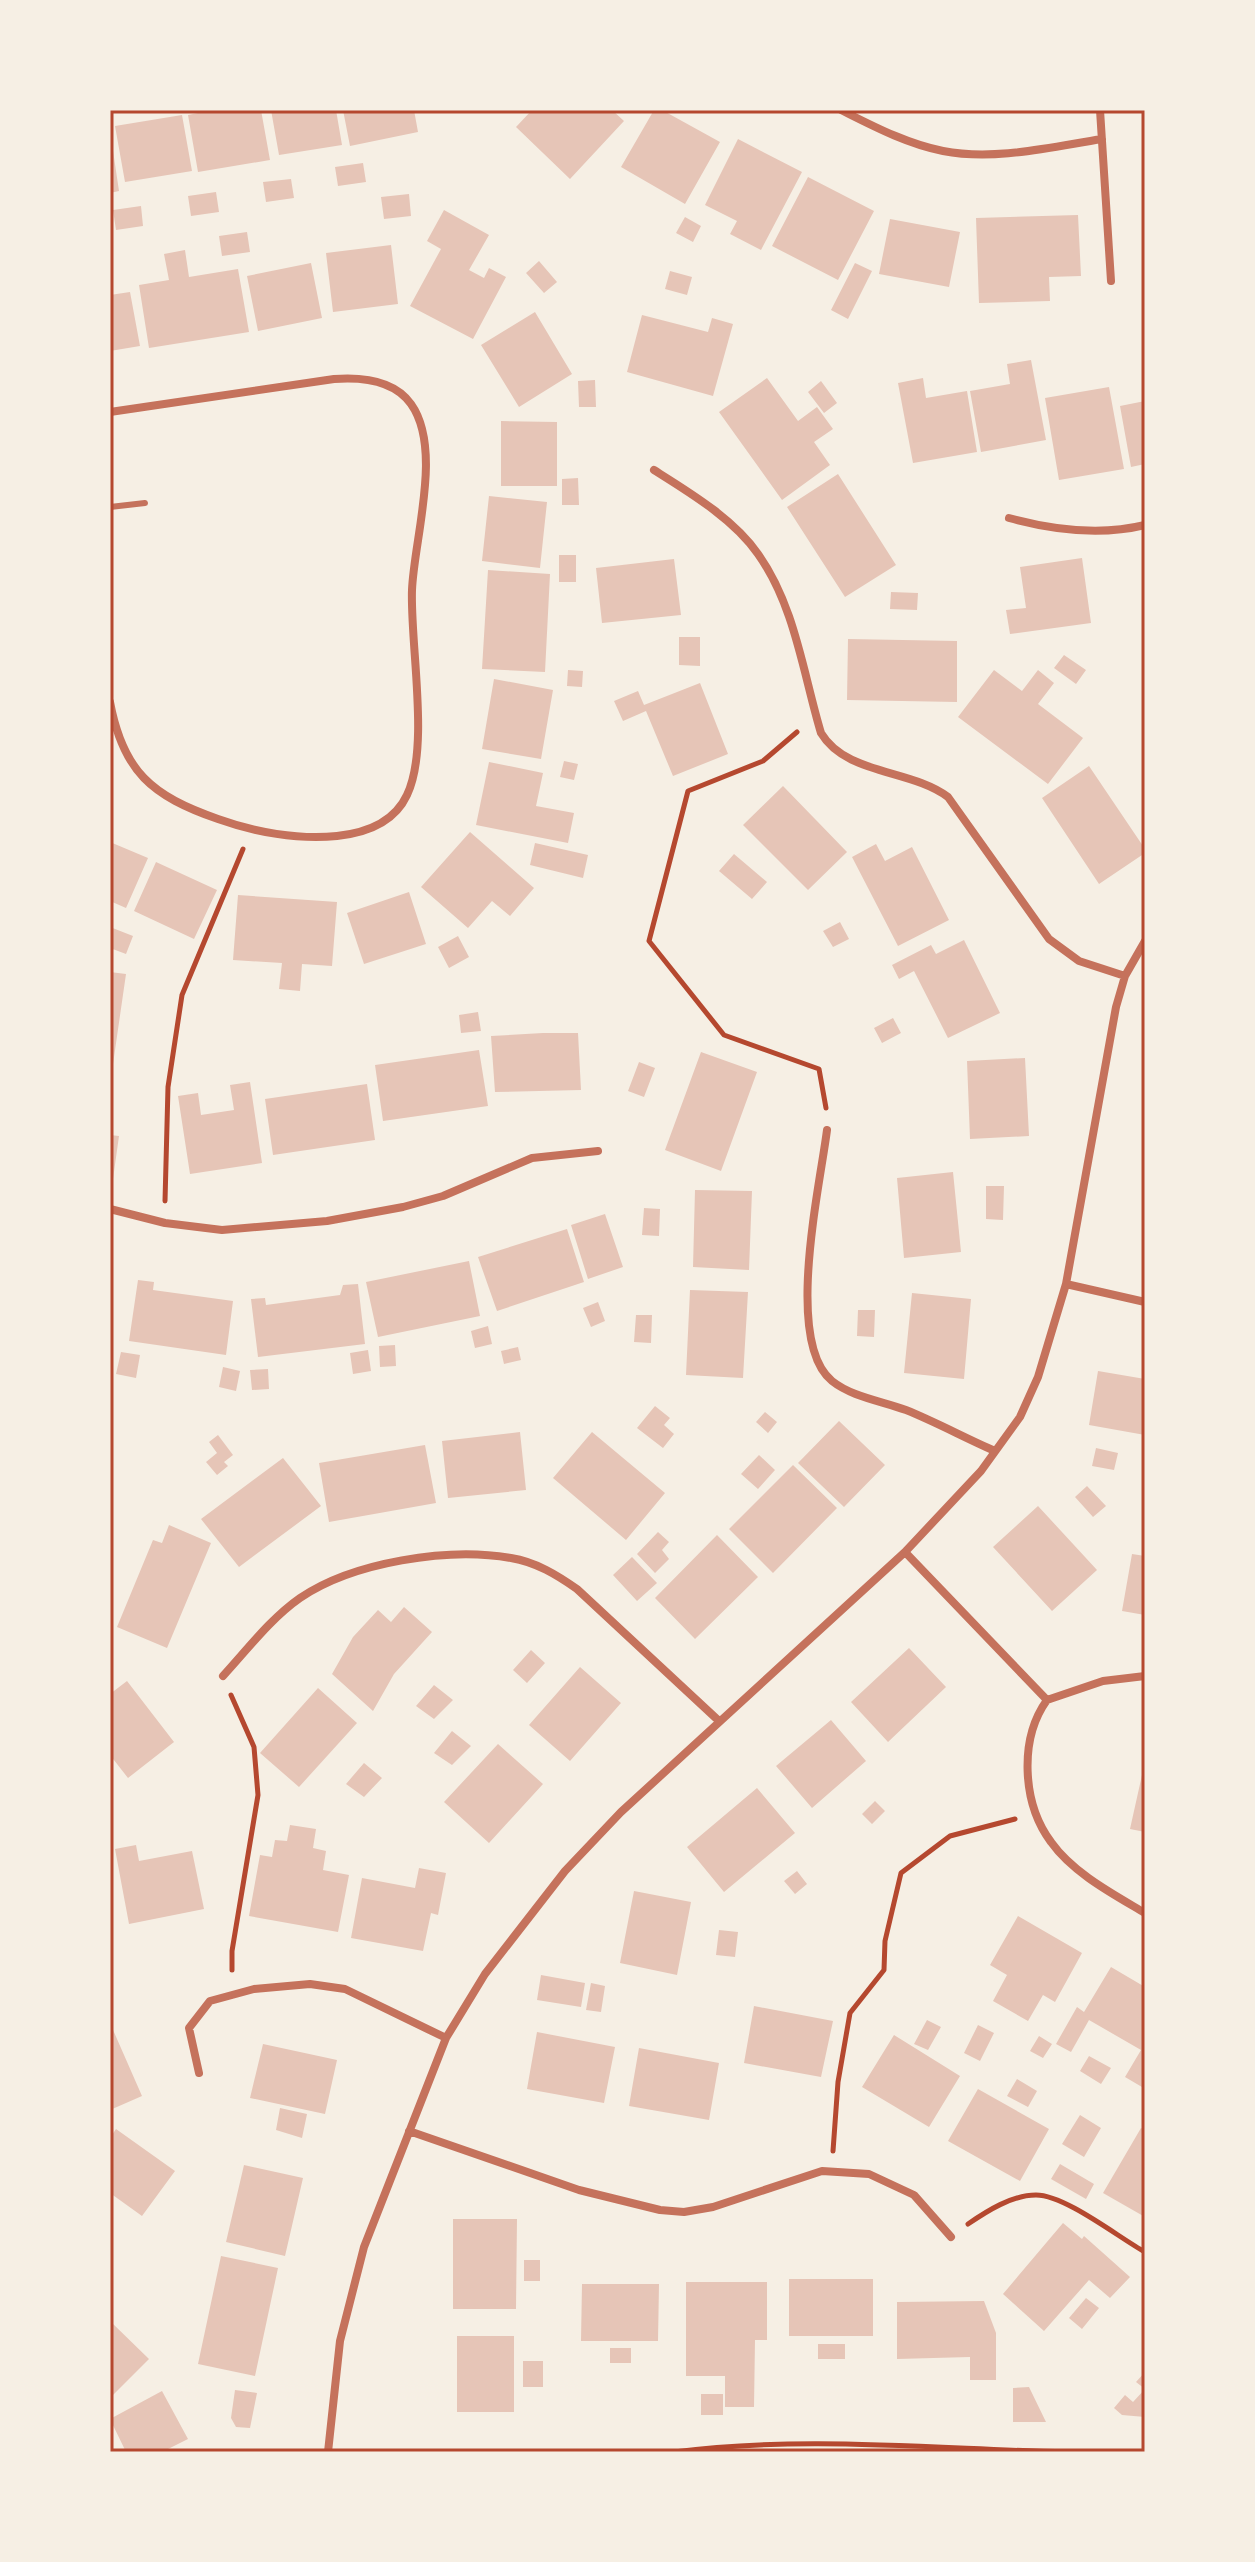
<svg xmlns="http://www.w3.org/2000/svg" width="1255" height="2562" font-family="Arial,sans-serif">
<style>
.building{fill:#e6c5b7}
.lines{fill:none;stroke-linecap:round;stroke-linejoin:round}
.path{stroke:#b5482f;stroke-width:5}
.service{stroke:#c5725c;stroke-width:6}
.minor{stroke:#c5725c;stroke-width:8}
.neatline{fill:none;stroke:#b5482f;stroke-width:3}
</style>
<rect width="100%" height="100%" fill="#f6efe4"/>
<path class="building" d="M213 110H261L270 160 198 172 188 115Z
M271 110H336L342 145 279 155Z
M343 110H414L418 132 350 146Z
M532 110H612L624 121 570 179 516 127Z
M654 110H662L720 142 685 204 621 167Z
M182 115 192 171 125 182 115 126Z
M738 139 802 172 761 250 730 234 737 221 705 205Z
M112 144 119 191 110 193V145Z
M363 163 366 182 338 186 335 167Z
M808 177 874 211 838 280 772 246Z
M291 179 294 198 266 202 263 182Z
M216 192 219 212 191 216 188 196Z
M409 194 411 216 384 219 381 197Z
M141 206 143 226 116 230 113 210Z
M444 210 489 235 469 270 484 278 489 268 506 277 473 339 410 306 441 249 427 241Z
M1078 215 1081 276 1049 277 1050 301 979 303 976 218Z
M685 217 701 226 693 242 676 233Z
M890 219 960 232 949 287 879 274Z
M247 232 250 252 222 256 219 236Z
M391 245 398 304 333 312 326 253Z
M185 250 189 277 238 269 249 332 149 348 139 285 169 280 164 254Z
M539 261 557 282 544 293 526 273Z
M311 263 322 318 258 331 247 276Z
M855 263 872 271 848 319 831 310Z
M670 271 692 277 687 295 665 289Z
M130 292 140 346 110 351V295Z
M535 312 572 374 519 407 481 345Z
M642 315 708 332 712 318 733 324 713 396 627 372Z
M1031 360 1046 440 981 452 970 391 1010 384 1007 364Z
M767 378 798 421 817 407 833 429 814 442 830 465 782 500 719 412Z
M923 378 926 398 967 391 977 452 913 463 898 383Z
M595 380 596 407H579L578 381Z
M821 381 837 403 824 413 808 392Z
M1109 387 1124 469 1059 480 1045 398Z
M1145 401V464L1131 467 1120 406Z
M501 421 557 422V486H501Z
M838 474 896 565 845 597 787 507Z
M578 478 579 505H562V479Z
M489 496 547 502 540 568 482 561Z
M559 555H576V582H559Z
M1082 558 1091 623 1010 634 1006 610 1026 608 1020 567Z
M674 559 681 615 602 623 596 568Z
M488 570 550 574 545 672 482 669Z
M891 592 918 593 917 610 890 609Z
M679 637H700V666L679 665Z
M848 639 957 641V702L847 700Z
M1064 655 1086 670 1076 684 1054 668Z
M568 670 583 671 582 687 567 686Z
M994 670 1022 691 1038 670 1054 683 1038 704 1083 738 1048 784 958 717Z
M494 679 553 690 541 759 482 749Z
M700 683 728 754 673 776 646 711 623 721 614 701 638 691 644 705Z
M564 761 578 764 574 780 560 777Z
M489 762 543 773 536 806 574 813 568 843 476 825Z
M1089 766 1145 849V853L1099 884 1042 798Z
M783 786 847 852 808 890 743 825Z
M470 832 534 888 510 916 492 901 468 928 421 887Z
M110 842 148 858 126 908 110 901Z
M535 843 588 855 583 878 530 865Z
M876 844 885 861 912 847 949 920 898 946 852 857Z
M734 854 767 882 752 899 719 871Z
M156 862 217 890 194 939 134 911Z
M409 892 426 944 364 964 347 913Z
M238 895 337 902 332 966 302 964 300 991 279 989 282 963 233 960Z
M840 922 849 939 833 947 823 931Z
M110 927 133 936 126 954 110 948Z
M458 936 469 957 449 968 438 947Z
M964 940 1000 1013 948 1038 914 971 899 979 892 965 931 945 936 954Z
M110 972 126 974 113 1064 110 1063Z
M478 1012 481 1031 461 1033 459 1015Z
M893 1018 901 1033 882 1043 874 1028Z
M543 1033H578L581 1090 495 1092 491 1036Z
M479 1050 488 1106 383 1121 375 1065Z
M701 1052 757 1072 721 1171 665 1150Z
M1025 1058 1029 1136 970 1139 967 1061Z
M639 1062 655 1068 644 1097 628 1091Z
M250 1082 262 1163 190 1174 178 1096 198 1093 201 1115 234 1110 230 1085Z
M367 1084 375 1140 273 1155 265 1099Z
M110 1135 119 1136 112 1186H110Z
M953 1172 961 1252 904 1258 897 1178Z
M986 1186H1004L1003 1220 986 1219Z
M695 1190 752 1191 749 1270 693 1267Z
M644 1208 660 1209 659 1236 642 1235Z
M605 1214 623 1267 588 1279 571 1225Z
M567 1229 584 1282 497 1311 478 1257Z
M469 1261 480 1316 378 1337 366 1282Z
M138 1280 154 1282 153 1290 233 1301 226 1355 129 1341Z
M358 1284 365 1344 258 1357 251 1299 265 1298 266 1305 340 1295 343 1285Z
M690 1290 748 1292 743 1378 686 1375Z
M912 1293 971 1299 964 1379 904 1373Z
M598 1302 605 1321 591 1327 583 1308Z
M858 1310H875L874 1337 857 1336Z
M636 1315H652L651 1343 634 1342Z
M488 1326 492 1344 475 1348 471 1331Z
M395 1345 396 1366 380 1367 379 1346Z
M518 1347 521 1360 504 1364 501 1351Z
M368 1350 371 1371 353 1374 350 1353Z
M121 1352 140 1355 136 1378 116 1374Z
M223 1367 240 1371 236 1391 219 1387Z
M268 1369 269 1389 252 1390 250 1370Z
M1098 1371 1145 1379V1435L1089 1425Z
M655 1406 670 1418 664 1425 674 1434 663 1448 637 1428Z
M765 1412 777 1422 768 1433 756 1422Z
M839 1421 885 1465 844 1507 798 1463Z
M520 1432 526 1490 448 1498 442 1441Z
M592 1432 665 1493 626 1540 553 1478Z
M218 1435 233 1455 224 1462 228 1466 217 1475 206 1462 217 1453 209 1442Z
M425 1445 436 1503 329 1522 319 1463Z
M1096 1448 1118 1453 1114 1470 1092 1466Z
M759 1455 775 1470 758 1489 741 1474Z
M283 1458 321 1506 239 1567 201 1519Z
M793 1465 837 1508 773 1573 729 1529Z
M1087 1486 1106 1506 1093 1517 1075 1497Z
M1038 1506 1097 1570 1052 1611 993 1547Z
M169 1525 211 1543 167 1648 117 1627 153 1540 162 1543Z
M658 1532 669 1542 662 1550 669 1559 655 1573 637 1554Z
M717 1535 758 1577 695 1639 655 1598Z
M1132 1554 1145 1556V1615L1122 1611Z
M632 1557 657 1583 637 1601 613 1575Z
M404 1607 432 1632 394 1674 373 1711 332 1674 353 1637 378 1610 391 1622Z
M909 1648 946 1687 888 1742 851 1702Z
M531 1650 545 1663 527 1683 513 1670Z
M580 1667 621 1703 570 1761 529 1725Z
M127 1681 174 1742 128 1778 110 1755V1694Z
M434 1685 453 1700 434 1719 416 1706Z
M318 1688 357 1723 299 1787 260 1753Z
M831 1720 866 1761 812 1808 776 1766Z
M452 1731 471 1746 452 1765 434 1753Z
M498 1744 543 1784 489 1843 444 1802Z
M364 1763 382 1778 364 1797 346 1784Z
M1144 1766H1145V1832L1130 1829Z
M757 1788 795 1833 724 1892 687 1847Z
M875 1801 885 1811 872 1824 862 1814Z
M290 1825 316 1829 313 1848 326 1851 323 1870 349 1875 338 1932 249 1916 260 1855 272 1857 275 1840 287 1841Z
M136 1845 139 1861 192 1851 204 1909 129 1924 115 1849Z
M419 1868 446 1873 438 1915 431 1913 423 1951 351 1938 362 1878 415 1888Z
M797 1871 807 1884 795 1894 784 1881Z
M634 1891 691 1902 677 1975 620 1963Z
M1018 1916 1082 1953 1055 2002 1043 1995 1028 2021 993 2001 1007 1975 990 1965Z
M719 1930 738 1932 735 1957 716 1955Z
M1111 1967 1145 1987 1142 2087 1125 2077 1141 2050 1089 2020 1071 2052 1056 2044 1077 2007 1084 2012Z
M541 1975 585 1983 581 2007 537 2000Z
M591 1983 605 1986 601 2012 586 2010Z
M754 2006 833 2021 821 2077 744 2063Z
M927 2020 941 2027 928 2050 914 2044Z
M110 2023 142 2096 110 2110Z
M978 2025 994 2033 980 2061 964 2053Z
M537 2032 615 2047 604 2103 527 2089Z
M894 2035 960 2076 929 2127 862 2087Z
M1039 2036 1052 2044 1043 2058 1030 2051Z
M263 2044 337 2060 325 2114 250 2098Z
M639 2048 719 2063 709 2120 629 2106Z
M1089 2056 1111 2068 1101 2084 1080 2071Z
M1017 2079 1037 2091 1028 2107 1007 2096Z
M978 2089 1049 2129 1020 2181 948 2141Z
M280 2108 307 2114 302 2138 276 2130Z
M1080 2115 1101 2128 1084 2157 1062 2144Z
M1141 2128 1145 2130V2217L1103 2193Z
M116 2129 175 2171 142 2216 110 2193V2138Z
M1060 2164 1094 2184 1086 2199 1051 2179Z
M244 2165 303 2178 285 2256 226 2242Z
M453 2219H517L516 2309H453Z
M1063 2223 1082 2239 1084 2236 1130 2277 1110 2298 1089 2280 1044 2331 1003 2294Z
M221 2256 278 2268 255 2376 198 2364Z
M524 2260H540V2281H524Z
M789 2279H873V2336H789Z
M686 2282H767V2340H755L754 2407H725V2376H686Z
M582 2284H659L658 2341H581Z
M1086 2298 1099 2308 1082 2329 1069 2318Z
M984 2301 996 2333V2380H970V2357L897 2359V2302Z
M110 2321 149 2359 110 2398Z
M457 2336H514V2412H457Z
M818 2344H845V2359H818Z
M610 2348H631V2363H610Z
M523 2361H543V2387H523Z
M1145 2372V2417L1122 2415 1114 2408 1125 2395 1133 2402 1145 2389 1136 2382Z
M1029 2387 1046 2422H1013V2388Z
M235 2390 257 2393 250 2428 236 2427 231 2418Z
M162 2391 188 2439 162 2452H126L110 2419Z
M701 2394H723V2415H701Z"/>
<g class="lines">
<path class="path" d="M797 732 763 761 688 791 649 941 724 1035 819 1069 826 1108
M165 1201 168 1087 182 995 243 849
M231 1695 254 1747 258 1795 232 1951V1970
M833 2151 838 2082 850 2013 884 1970 885 1941 901 1873 950 1836 1015 1819
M968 2224C987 2211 1012 2195 1036 2195 1065 2195 1118 2237 1145 2252
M674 2452C798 2435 939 2449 1065 2452"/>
<path class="service" d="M110 507 145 503"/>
<path class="minor" d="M841 110C873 126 907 144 943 151 995 161 1051 147 1102 139
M1100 110 1111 281
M110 412 334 379C361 377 394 380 411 404 443 449 414 539 412 590 410 645 430 747 407 795 394 823 365 833 337 836 298 840 254 832 218 819 152 796 123 772 110 702
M654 470C689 492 734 519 758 554 795 606 803 673 821 733 846 775 911 769 948 797L1049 939 1079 961 1125 976
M1009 518C1053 530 1100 536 1145 525
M827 1130C820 1186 784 1342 832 1381 852 1397 882 1401 906 1410 936 1422 965 1438 995 1451
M110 1209 165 1223 222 1230 327 1221 403 1207 443 1196 532 1158 598 1151
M1066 1284 1145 1302
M905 1552 1047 1700C1019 1739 1022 1803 1051 1842 1073 1873 1113 1894 1145 1913
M223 1676C247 1650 270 1619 300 1598 353 1562 448 1547 511 1558 536 1562 557 1575 577 1589L719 1721
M1047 1700 1103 1681 1145 1676
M199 2073 189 2028 210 2001 254 1989 310 1984 345 1989 446 2038
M409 2131 579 2190 660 2210 684 2212 713 2207 822 2171 869 2174 914 2195 951 2237
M328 2452 340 2341 364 2247 446 2038 485 1974 565 1871 621 1812 905 1552 981 1471 1020 1417 1038 1377 1066 1284 1116 1007 1125 976 1145 941"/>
</g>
<rect width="1255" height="2562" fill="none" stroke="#f6efe4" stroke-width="224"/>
<rect x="112" y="112" width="1031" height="2338" class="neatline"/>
</svg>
